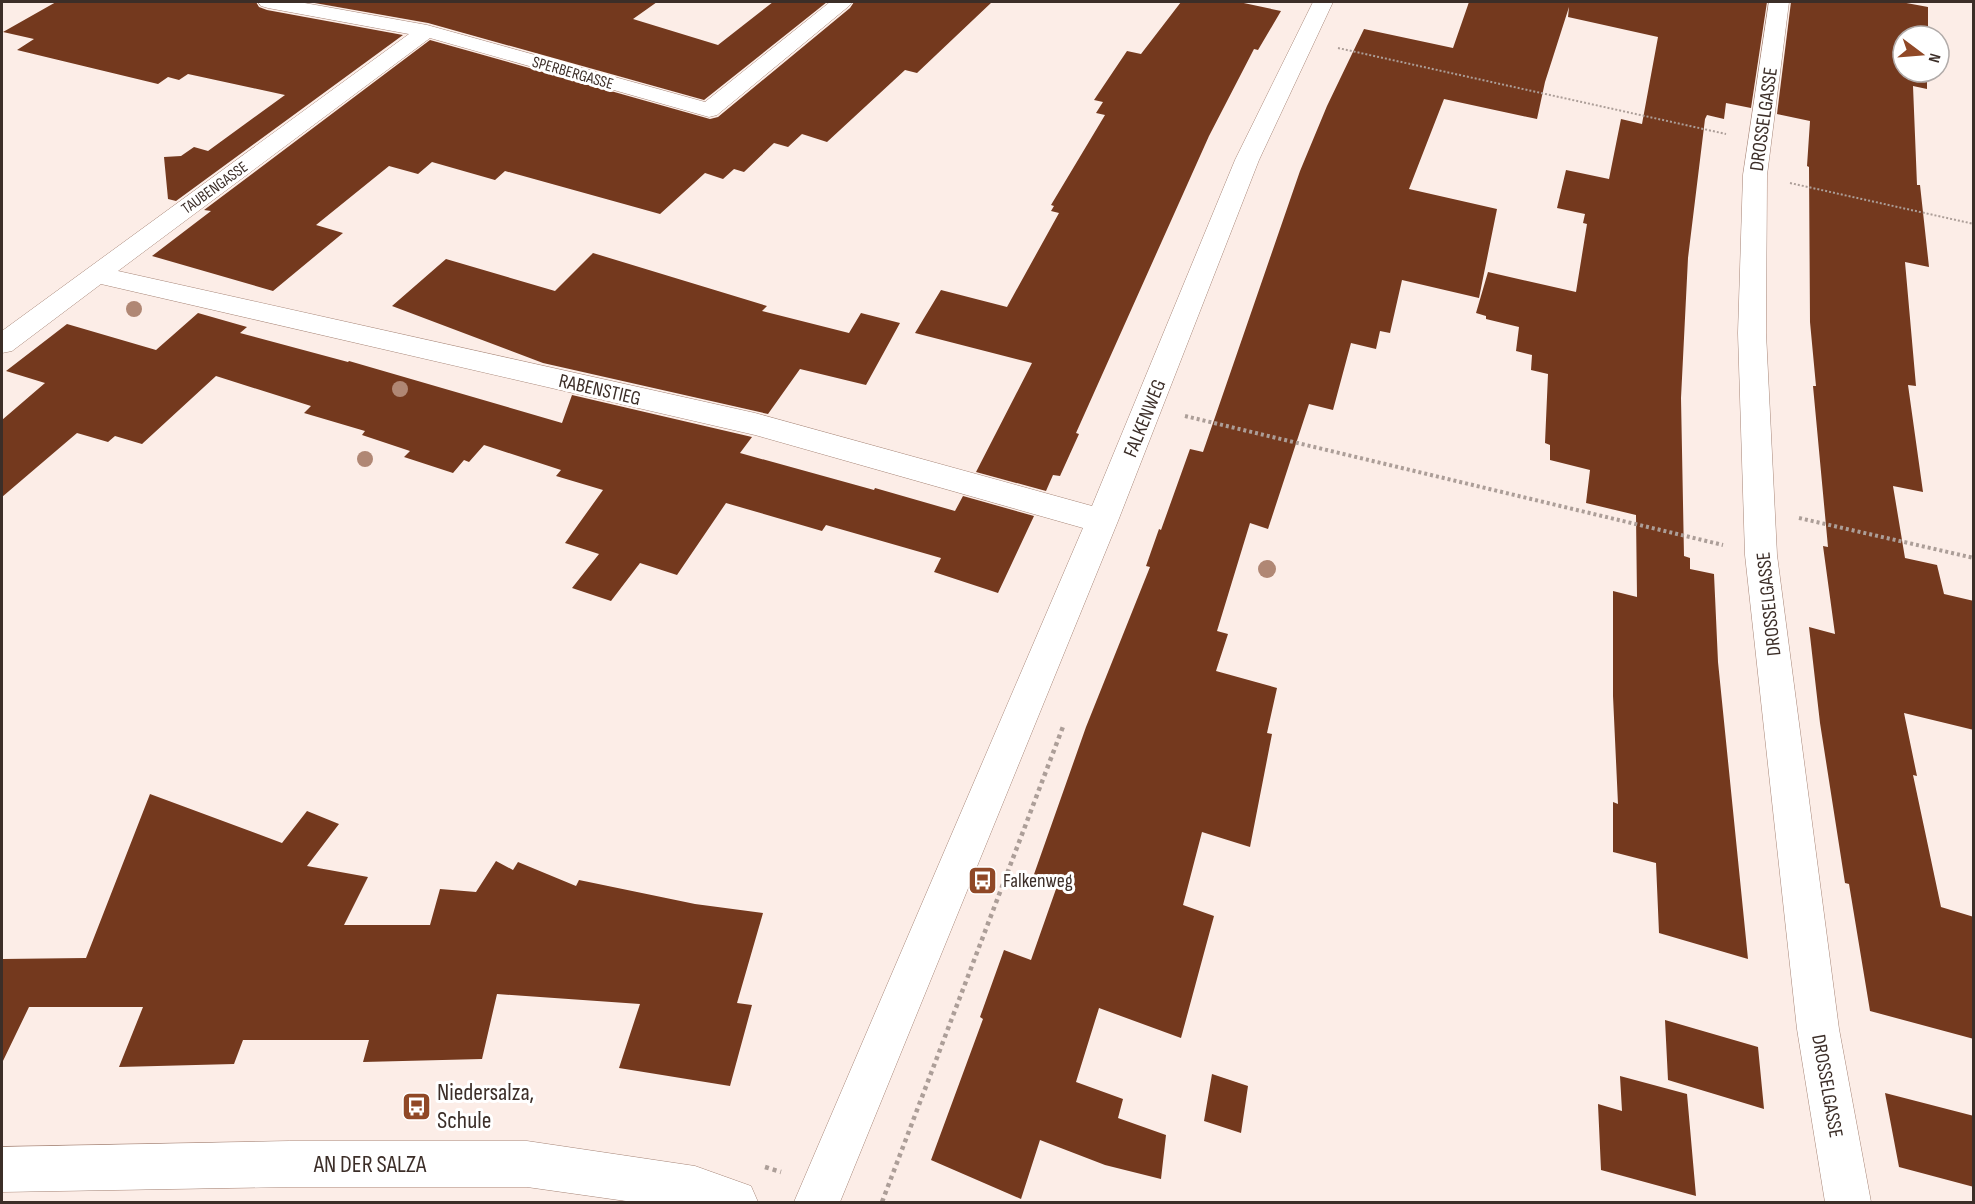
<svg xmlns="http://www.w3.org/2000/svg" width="1975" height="1204" font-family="'Sofia Sans Condensed',sans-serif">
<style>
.building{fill:#74391e}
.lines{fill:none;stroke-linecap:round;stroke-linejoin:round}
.street-casing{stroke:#a78678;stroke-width:1}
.path-far2{stroke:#ac9e98;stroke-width:2;stroke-dasharray:2 2;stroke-linecap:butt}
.path-far1{stroke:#ac9e98;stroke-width:4;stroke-dasharray:3 3;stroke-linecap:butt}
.path{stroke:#ac9e98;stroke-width:4.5;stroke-dasharray:4 4;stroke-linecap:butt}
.street{fill:#fff;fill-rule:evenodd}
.tree{fill:#b08774}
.labels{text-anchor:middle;stroke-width:6;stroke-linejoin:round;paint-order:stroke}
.far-street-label{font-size:16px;fill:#3c2e28;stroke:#fff}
.street-label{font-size:20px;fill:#3c2e28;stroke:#fff}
.poi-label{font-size:20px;fill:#3c2e28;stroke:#fff;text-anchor:start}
.near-poi-label{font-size:24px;fill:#3c2e28;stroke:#fff;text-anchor:start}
.near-street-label{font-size:24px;fill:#3c2e28;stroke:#fff}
</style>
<rect width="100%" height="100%" fill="#fcede7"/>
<path class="building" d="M56 2H256L259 7 267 10 403 35 176 201 168 199 164 157 181 156 194 147 208 151 285 95 188 74 179 80 168 77 158 84 17 50 34 39 3 32Z
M309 2H657L633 19 718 45 773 2H827L704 100 428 23Z
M854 2H992L917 73 905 70 827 142 802 134 788 147 774 143 744 172 734 169 723 179 705 173 660 214 505 171 495 180 432 162 418 174 389 166 316 225 343 233 273 291 152 256 211 211 204 210 430 40 710 119 718 117 850 8Z
M1181 2H1239L1281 11 1258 50 1254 49 1209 136 1076 433 1079 434 1060 476 1053 475 1046 491 976 472 1032 363 915 333 941 290 1007 307 1059 213 1051 211 1054 206 1051 205 1105 115 1096 113 1103 102 1094 100 1127 51 1141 54Z
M1469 2H1767L1751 108 1726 103 1724 119 1707 115 1705 119 1688 258 1681 398 1684 556 1690 558V569L1714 574 1718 662 1748 959 1659 933 1656 863 1613 852V802L1618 804 1613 696V591L1637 597 1636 515 1586 503 1590 470 1550 460V445L1545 443 1548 374 1531 370 1532 355 1516 351 1519 327 1486 319V316L1476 313 1488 272 1576 292 1587 224 1583 223 1585 214 1557 208 1566 170 1609 179 1621 119 1642 124 1658 37 1568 17 1569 7 1545 82 1537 119 1444 99 1409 189 1497 209 1479 298 1402 280 1390 333 1380 331 1376 349 1351 343 1333 410 1309 404 1268 529 1250 523 1217 631 1228 634 1216 671 1277 688 1267 733 1272 734 1250 847 1202 832 1183 905 1214 916 1181 1038 1099 1008 1076 1082 1123 1099 1118 1118 1166 1135 1161 1179 1105 1165 1040 1140 1021 1199 931 1160 983 1019 980 1017 1004 950 1031 960 1056 889 1032 880 1086 727 1150 567 1146 566 1159 529 1161 530 1190 449 1203 452 1300 171 1327 106 1364 29 1453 48Z
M1791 2H1901L1928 7V36H1903V72H1927V89L1913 86 1917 185H1920L1929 267 1905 262 1916 386 1908 385 1923 492 1893 486 1905 558 1937 565 1944 594 1974 601V730L1904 713 1917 776 1913 775 1941 907 1974 917V1039L1870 1011 1849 884 1845 883 1820 723 1809 627 1835 634 1823 546 1828 547 1813 386H1816L1810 322 1809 167 1807 166 1810 121 1777 114Z
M593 253 767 306 762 311 849 333 861 313 900 323 866 385 800 369 768 414 543 363 392 306 446 259 555 291Z
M198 313 247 327 240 333 348 362 349 361 562 423 572 395 752 437 740 453 874 490 875 488 955 511 963 496 1034 516 998 593 934 572 941 558 826 525 822 531 726 503 677 575 640 563 611 601 572 588 599 554 565 543 603 490 556 476 561 470 484 445 469 462 464 460 453 473 404 457 410 451 362 435 365 431 304 413 311 406 216 376 142 444 115 436 108 442 77 433 2 497V420L45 383 6 371 67 324 156 350Z
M150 794 282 843 307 811 339 824 307 866 368 877 344 925H430L440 889 476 892 496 861 513 870 518 862 576 886 579 880 695 904 763 913 737 1003 752 1005 730 1086 619 1068 640 1004 497 994 482 1059 363 1062 369 1040H243L234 1064 119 1067 143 1007H29L2 1063V959L86 958Z
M1665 1020 1758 1047 1764 1109 1668 1080Z
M1212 1074 1248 1086 1241 1133 1204 1121Z
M1620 1076 1687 1094 1696 1196 1601 1170 1598 1104 1622 1111Z
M1885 1093 1974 1116V1187L1899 1167Z"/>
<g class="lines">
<defs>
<path id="street" d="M258 2H299L427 25 705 102 830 2H852L849 6 717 115 709 117 430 38 118 271 755 413 1092 506 1235 160 1313 2H1333L1259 160 1118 521 840 1202H794L1083 528 755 435 101 284 12 351 2 353V331L409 34 268 8 261 6Z
M1769 2H1789L1767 175 1766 333 1777 555 1839 1029 1871 1202H1825L1797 1029 1745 555 1738 333 1743 175Z
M290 1141H527L695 1166 751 1186 758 1202H633L527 1187H290L2 1192V1147Z"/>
</defs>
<use href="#street" class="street-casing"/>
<path class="path-far2" d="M1338 48 1726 134
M1790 183 1974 224"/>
<path class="path-far1" d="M1185 416 1723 545
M1799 518 1974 558"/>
<path class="path" d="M765 1167 781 1172
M882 1202 1064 724"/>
<use href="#street" class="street"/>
</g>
<g class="tree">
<circle cx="134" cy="309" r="8"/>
<circle cx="400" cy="389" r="8"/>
<circle cx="365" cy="459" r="8"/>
<circle cx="1267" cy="569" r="9"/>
</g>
<defs>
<symbol id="bus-square" viewBox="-11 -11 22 22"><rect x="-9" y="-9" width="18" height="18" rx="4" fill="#904826" stroke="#fff"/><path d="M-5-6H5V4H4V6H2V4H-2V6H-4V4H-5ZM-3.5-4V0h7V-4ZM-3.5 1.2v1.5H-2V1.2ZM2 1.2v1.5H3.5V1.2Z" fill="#fff"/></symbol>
</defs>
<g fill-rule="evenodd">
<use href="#bus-square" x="966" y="864" width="33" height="33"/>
<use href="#bus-square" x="400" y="1090" width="33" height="33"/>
</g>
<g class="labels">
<g class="far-street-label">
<text transform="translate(573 72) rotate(16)" y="6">SPERBERGASSE</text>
<text transform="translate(214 187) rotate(-36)" y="6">TAUBENGASSE</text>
</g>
<g class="street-label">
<text transform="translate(1763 119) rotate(-82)" y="7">DROSSELGASSE</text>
<text transform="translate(600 389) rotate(13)" y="7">RABENSTIEG</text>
<text transform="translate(1144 418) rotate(-68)" y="7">FALKENWEG</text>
<text transform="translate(1768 604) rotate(-96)" y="7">DROSSELGASSE</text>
<text transform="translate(1828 1086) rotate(80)" y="7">DROSSELGASSE</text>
</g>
<g class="poi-label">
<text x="1003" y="887">Falkenweg</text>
</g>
<g class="near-poi-label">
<text x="437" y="1100">Niedersalza,<tspan x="437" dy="28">Schule</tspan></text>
</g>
<g class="near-street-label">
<text x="370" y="1172">AN DER SALZA</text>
</g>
</g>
<rect width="1975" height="1204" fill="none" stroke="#3c2e28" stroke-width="6"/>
<g transform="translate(1921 54) rotate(106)"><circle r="28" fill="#ffffff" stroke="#b1aba9" stroke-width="1.5"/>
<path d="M0-4.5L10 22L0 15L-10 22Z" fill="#904826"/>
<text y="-9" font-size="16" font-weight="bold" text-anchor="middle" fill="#3c2e28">N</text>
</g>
</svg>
